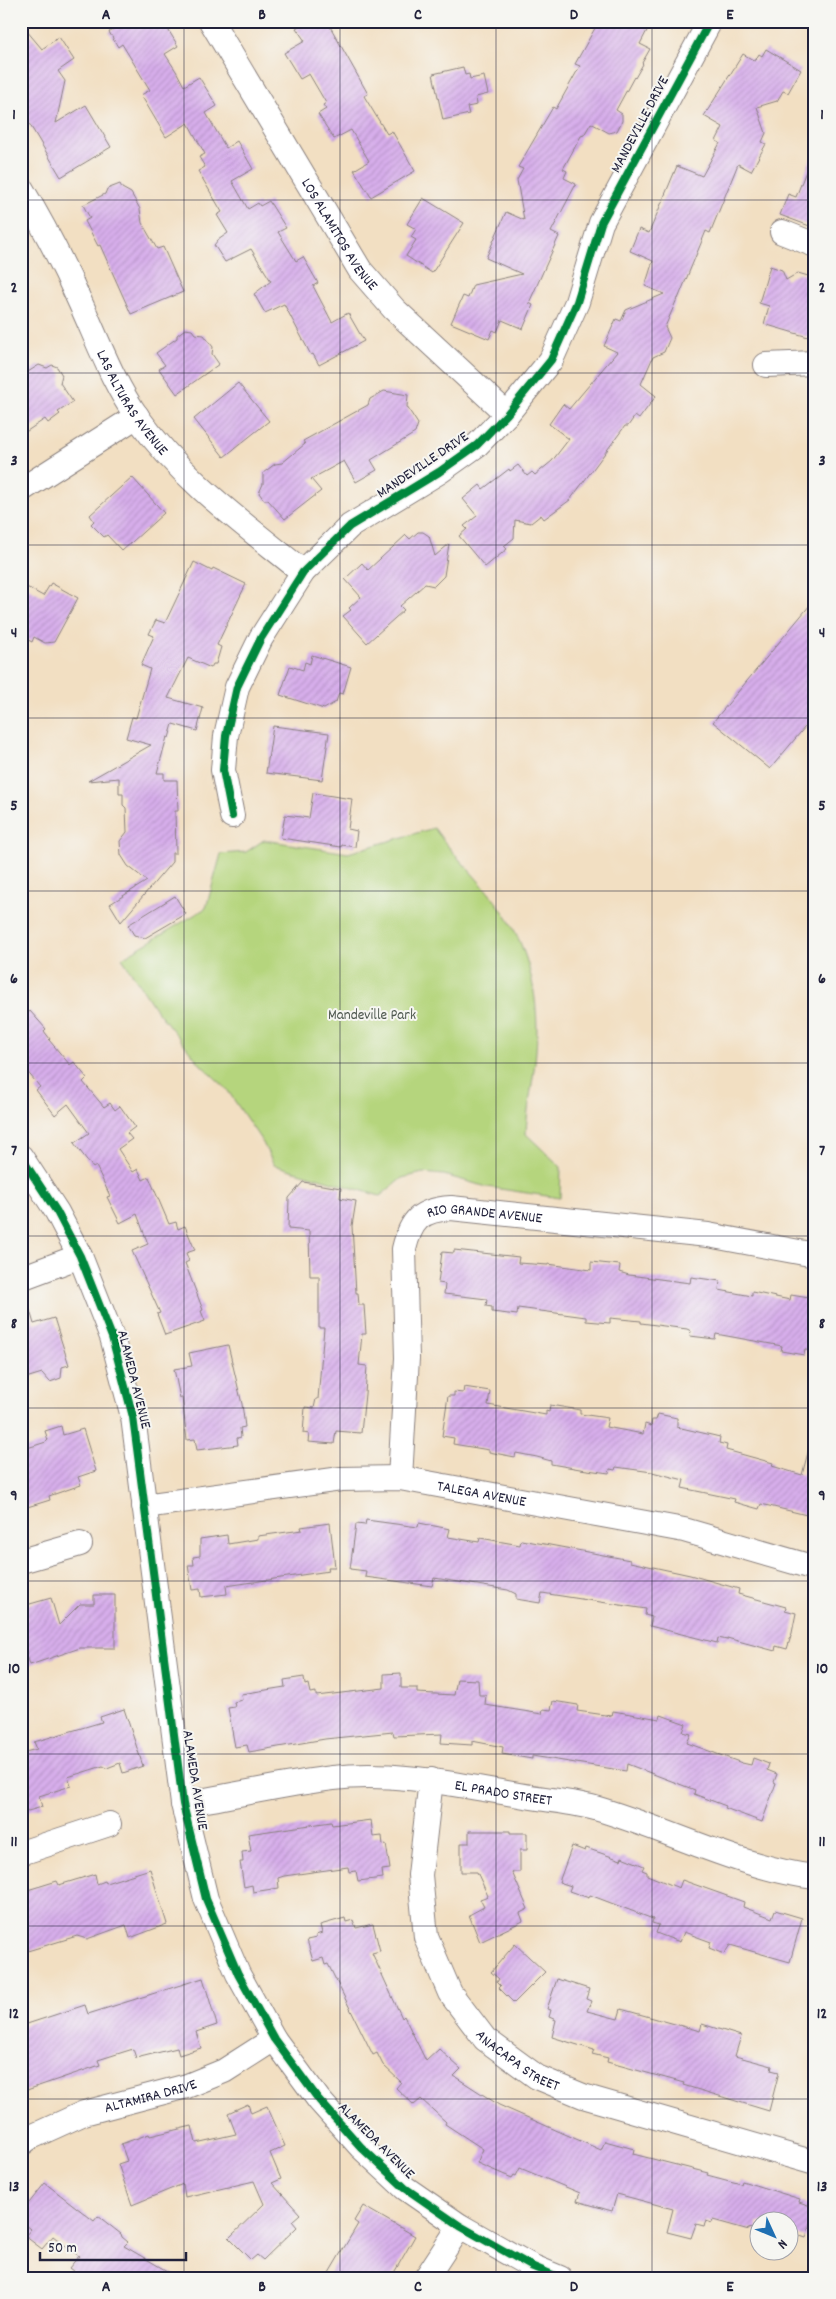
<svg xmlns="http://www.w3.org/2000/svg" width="836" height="2299" font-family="Dekko,sans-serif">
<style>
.green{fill:#b5d57d;stroke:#6c7c5c}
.building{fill:url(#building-hatch)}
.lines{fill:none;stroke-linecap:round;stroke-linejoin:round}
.minor-casing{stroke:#8a807e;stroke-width:26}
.minor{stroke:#fff;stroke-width:24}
.cycleway-casing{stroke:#f6f6f2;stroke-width:11}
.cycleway{stroke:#00873e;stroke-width:8}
.grid{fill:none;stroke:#22223b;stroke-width:1;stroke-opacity:0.55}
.labels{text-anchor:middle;stroke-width:4;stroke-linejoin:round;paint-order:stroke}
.street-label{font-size:15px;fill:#22223b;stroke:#f6f6f2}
.park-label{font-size:15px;fill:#4e584f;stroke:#f6f6f2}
.neatline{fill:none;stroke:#22223b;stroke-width:2}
.grid-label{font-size:16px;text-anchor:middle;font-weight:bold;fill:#22223b}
</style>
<defs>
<pattern id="building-hatch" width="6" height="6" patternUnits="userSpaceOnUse" patternTransform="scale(1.25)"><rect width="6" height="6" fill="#d7aeeb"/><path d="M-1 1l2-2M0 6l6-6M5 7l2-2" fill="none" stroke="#b895ca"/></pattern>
</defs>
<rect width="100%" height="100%" fill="#f6f6f2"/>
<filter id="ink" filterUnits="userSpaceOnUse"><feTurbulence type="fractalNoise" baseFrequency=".02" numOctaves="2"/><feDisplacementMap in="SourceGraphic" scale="10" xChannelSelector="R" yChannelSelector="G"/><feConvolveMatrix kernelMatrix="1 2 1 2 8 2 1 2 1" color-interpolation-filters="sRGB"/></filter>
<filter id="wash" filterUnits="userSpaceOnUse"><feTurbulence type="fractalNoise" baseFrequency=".0096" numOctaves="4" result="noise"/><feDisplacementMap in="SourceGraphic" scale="20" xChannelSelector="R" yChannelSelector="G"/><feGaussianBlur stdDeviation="1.12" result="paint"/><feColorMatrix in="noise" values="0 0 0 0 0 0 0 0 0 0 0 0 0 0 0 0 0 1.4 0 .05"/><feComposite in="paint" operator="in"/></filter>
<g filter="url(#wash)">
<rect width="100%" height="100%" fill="#f2dfc2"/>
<path class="green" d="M434 828C455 858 483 882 504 913 531 952 540 1004 536 1051 534 1079 527 1106 526 1134L561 1167 560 1198 487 1187 444 1175 423 1173 402 1178 380 1196 274 1165 263 1143 226 1088 201 1065 154 1007 122 958 206 908 221 854 246 852 264 840 348 853Z"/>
<g id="blocks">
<path class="building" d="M126 21H163L178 46 165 54 176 71 184 86 199 77 217 106 206 113 226 148 237 141 253 169 232 181 248 209 258 203 260 206 269 201 286 228 278 232 296 261 303 257 318 283 313 286 332 322 348 313 364 341 319 365 313 354 311 355 284 304 265 313 254 294 271 281 251 249 225 262 214 245 218 240 228 233 217 215 222 212 198 171 205 167 199 157 205 154 188 123 166 137 141 95 150 90 122 44 118 47 109 32Z
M307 21H327L368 94 364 96 387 134 392 131 415 171 371 197 354 170 369 161 351 130 334 139 318 114 326 109 323 105 326 103 309 74 300 79 284 53 305 41 296 28Z
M599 21H652L640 44 650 49 642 63 643 64 635 78 634 77 616 110 622 114V121L617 131 609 133 591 123 584 135 581 136 563 169 567 171 564 178 576 184 551 232 559 236 529 303 533 305 523 329 502 320 497 332 493 330 489 339 451 323 463 296 468 298 473 285 522 274 486 258 506 212 524 220 517 180 523 169 518 167 553 107 556 109 580 66 575 64Z
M21 24 42 49 59 37 74 60 58 71 65 81 56 123 86 105 111 147 61 177 21 110Z
M766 49 801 70 788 93 783 91 777 101 757 107 766 133 762 142 766 144 751 171 738 164 710 233 706 231 678 299H677L665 327 670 338 664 352 653 357 641 384 656 396 639 419 635 416 628 426H625L570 500 544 519 541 515 531 523 515 520 514 538 504 546 507 549 485 567 459 536 467 529 464 526 477 516 463 499 480 485 483 489 509 469 510 471 518 465 527 476 532 472 535 475 552 461 569 439 549 424 563 404 569 409 617 352 604 346 616 319 621 321 626 310 664 294 645 286 653 261 630 251 639 229 649 233 677 166 702 176 720 143 716 141 723 127 704 116 743 54 755 61 759 54 762 56Z
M463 67 465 75 469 74 470 79 484 76 488 94 476 97 477 105 467 107 469 114 443 120 433 74Z
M813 153H815V228L780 215 788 194 796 197Z
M120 184 122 188 131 193 140 209 142 223 157 249 163 247 183 292 131 314 100 245 98 246 85 221 90 218 83 205 105 194 107 189Z
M423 198 464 223 432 273 406 256 416 240 411 237 416 229 407 224Z
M770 266 782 270 786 280 798 273 815 278V339L764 324 769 306 759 303Z
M185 329 192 330 195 334 204 335 213 347 212 354 219 364 177 394 159 369 165 365 156 353 177 338V335Z
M39 365 47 368 52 365 57 367 62 375 60 383 73 402 58 412 60 414 48 423 45 419 21 435V379L23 375Z
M238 383 269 421 224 457 194 419Z
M384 391 408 395 407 407 418 424 415 433 371 460 377 470 356 482 344 461 311 479 321 491 285 519 268 500H264L259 493 263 484V473L275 464 282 463 305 444 303 441 368 405 370 399Z
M132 477 164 513 122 551 107 535 104 537 91 524 94 521 90 515Z
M418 532H423L429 536 435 556 449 544 444 576 434 586 425 584 400 606 404 610 367 643 343 616 351 610 349 608 361 597 345 579 362 563 368 570 406 535 410 539Z
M194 562 212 571 213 568 246 584 217 645 221 647 216 664H213L211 668 188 658 168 698 203 708 197 731 173 724 169 738 167 737 157 773H164V780H177L178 811H175L176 853H172V862L121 922 110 904 147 881 128 866 121 855 120 841 127 832 126 808 123 805V794H119V778L88 781 151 745 126 738 132 717 136 718 150 669 141 665 154 636 149 634 156 620 165 623Z
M51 583 78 598 54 642 45 643 34 637 32 642 21 636V584L43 596Z
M815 599V715L770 769 713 722Z
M312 655 351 667 343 694 339 693 336 702 324 709 280 695 290 666 303 670 305 662 310 664Z
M273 726 329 733 322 780 266 773Z
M313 793 352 799 348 829 357 831 355 847 342 845 341 847 281 838 285 815 309 818Z
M175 896 186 914 145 938 134 935 128 925Z
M30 1011 46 1029 44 1031 50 1039 49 1040 70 1065 74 1062 87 1078 83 1082 104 1107 110 1103 115 1110 120 1106 135 1127 127 1133 132 1139 118 1149 133 1172 138 1169 143 1180 149 1177 169 1224 176 1222 178 1229 185 1226 195 1250 186 1253 189 1261 185 1263 203 1310 201 1311 205 1321 165 1335 157 1314 160 1313 132 1251 148 1244 137 1214 120 1223 107 1197 110 1196 96 1166 93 1168 74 1143 89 1133 68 1104 55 1115 36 1090 40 1087 21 1064V1019Z
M303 1182 341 1188 340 1198 356 1201 352 1226 356 1293H358L359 1305H364L366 1334H362L359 1365 367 1366 365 1394 361 1433 336 1431 334 1444 308 1442 309 1434 303 1433 305 1407 314 1408 316 1399H318L324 1328H319V1276H310L309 1231 288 1229 289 1198Z
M454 1250 519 1257 518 1263 548 1265V1264L591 1270V1262L620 1265 619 1272 629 1275 690 1283 691 1277 720 1281 719 1290 752 1296V1292L790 1300 791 1295 815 1299V1351L805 1350 804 1355 781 1351 782 1346 716 1334 715 1339 690 1336 691 1331 687 1329 641 1323V1321L610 1318V1323L586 1321V1317L518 1308 517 1315 492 1312V1307L486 1306 487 1299 444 1294 445 1284 438 1283 442 1252 454 1253Z
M25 1294 34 1324 54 1318 69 1365 62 1367 61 1378 50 1382 42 1373 26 1378 21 1362V1295Z
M228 1345 242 1404 245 1427 240 1428 241 1437 237 1438 238 1445 197 1450 195 1439 187 1440 182 1398H180L174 1369 192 1366 189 1353Z
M464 1387 490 1391 488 1405 546 1415V1411L549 1412 550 1405 580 1410V1414L608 1418 606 1427 643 1434 645 1424 651 1426 652 1420H656L658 1414 677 1418V1427L720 1437 719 1443 727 1445 726 1450 773 1463 772 1466 802 1475 810 1445H815V1517L761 1504 759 1509 734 1502 735 1499 682 1488 684 1480 652 1472 616 1467 615 1470 610 1469 609 1473 580 1469 551 1464V1461L537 1457 516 1453 515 1457 489 1452V1450L453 1444 454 1438 442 1436 448 1396H454V1392L463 1393Z
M61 1426 63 1435 83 1429 96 1471 78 1477 81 1485 49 1496 50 1500 21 1509V1450L46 1442 48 1440 45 1431Z
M366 1520 418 1527 419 1523 450 1529 448 1537 479 1542 480 1538 520 1545 521 1540 550 1545 630 1560V1562L690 1575 739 1589 738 1594 786 1607 785 1610 796 1613 792 1633 787 1649 776 1646 775 1651 727 1638V1640L718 1638 717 1643 650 1626 652 1617 645 1615 646 1609 542 1593 540 1603 516 1599V1594L508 1590 434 1578 432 1586 365 1577 366 1571 350 1569 356 1524 365 1525Z
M330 1523 335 1567H328L329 1571 226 1586 227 1594 201 1597 200 1589 192 1590 188 1565H194L193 1557 200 1556V1539L227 1535 228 1544 258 1539V1536L302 1530 301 1527Z
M94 1595H115V1648H80L30 1665 21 1635V1621L27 1619 23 1606 51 1598 59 1625 80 1604H94Z
M401 1673V1688H417V1693L454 1695 457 1679 478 1680 479 1695H486L485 1705 542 1714 543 1709 551 1710 553 1701 578 1705 577 1711 612 1716 613 1711 660 1719 661 1715 686 1724 683 1732 691 1734 687 1743 742 1763 751 1765 753 1758 769 1764 767 1770 777 1774 774 1782 776 1783 762 1822 725 1808 726 1806 694 1794 695 1790 627 1764 626 1771 532 1756V1759L502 1754 503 1747 472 1741V1745L441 1743 442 1734 394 1736 393 1732 325 1739 249 1752 247 1745 235 1747 228 1708 235 1707 234 1702 242 1700 241 1694 285 1687 284 1680 304 1677 305 1685 308 1684 310 1693 316 1692V1696L384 1688V1674Z
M124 1709 143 1766 123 1773 120 1763 107 1768 103 1766 68 1777 71 1786 39 1796 42 1807 21 1813V1753L37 1749 34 1742 102 1722 100 1717Z
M371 1820 373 1837 382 1836 383 1845 386 1844 390 1869 382 1870 383 1878 358 1881 356 1871 349 1872 348 1867 284 1876 278 1878 279 1888 253 1892 252 1885 244 1887 240 1862H243L242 1852 251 1851 248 1834 331 1822 332 1825Z
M469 1831H510V1833H527V1850H520V1872H512L528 1909 520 1913 523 1921 480 1942 469 1915 484 1907 480 1899 488 1896 477 1872H461V1843H469Z
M572 1846 585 1851 586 1848 621 1860 622 1857 644 1866 642 1870 647 1872V1875L679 1888 682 1880 744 1902 743 1907 772 1918 775 1910 802 1918 790 1962 730 1945 724 1954 709 1948 711 1942 684 1932 680 1942 656 1933 659 1925 652 1923 653 1919 590 1895 589 1898 569 1891 571 1886 559 1882Z
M150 1869 167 1924 130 1938 126 1925 87 1939 77 1936 21 1953V1892L57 1881 59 1885 95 1874 97 1884 105 1881 106 1883Z
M345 1918 346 1922 353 1920 356 1928 373 1924 380 1951 372 1953 402 2018 404 2016 426 2061 439 2049 461 2069 454 2076 499 2105 601 2150 605 2141 634 2149 633 2154 708 2173 707 2175 741 2184 742 2181 800 2199 799 2202 814 2207 806 2238 788 2232V2222H758V2231L749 2228V2230L713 2220 712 2223 706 2221 704 2226 696 2224 691 2238 667 2232 673 2209 617 2194 612 2211 577 2201 580 2193 520 2168 516 2176 514 2175 512 2178 477 2163 483 2149 445 2124 446 2122 421 2099 414 2105 396 2088 401 2082 383 2065 377 2053 373 2055 328 1964 325 1965 323 1958 313 1961 307 1940 316 1938V1935L322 1933 320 1925Z
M515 1944 545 1972 514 2003 499 1988 501 1986 497 1982 499 1979 491 1972Z
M203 1978 217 2025 196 2032 201 2048 179 2055 177 2048 136 2058 133 2049 98 2060 100 2065 21 2092V2026L85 2005 88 2014Z
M557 1979 589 1989 586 1999 591 2001 587 2011 618 2019 621 2009 700 2031 702 2024 741 2036 735 2056 772 2066 771 2070 779 2072 769 2111 683 2085 684 2083 607 2062 608 2058 592 2054 594 2050 552 2037 556 2020 549 2017 551 2010 547 2009Z
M248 2104 251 2113 267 2106 285 2146 270 2153 281 2179 272 2183 300 2214 292 2221 297 2227 263 2260 257 2255 251 2260 229 2238 264 2204 254 2181 185 2197 183 2184 132 2205 118 2164 127 2161 121 2144 149 2134 150 2136 192 2126 196 2143 236 2134 228 2113Z
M45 2183 94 2221 98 2216 121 2234 122 2237 128 2242 124 2246 179 2278H82L69 2268 79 2256 53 2236 42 2249 25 2236 31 2229 21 2221V2213Z
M363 2206 415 2236 391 2278H326L358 2224 354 2221Z"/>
</g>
</g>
<g filter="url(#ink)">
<use href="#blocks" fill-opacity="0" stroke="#8a807e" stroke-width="1"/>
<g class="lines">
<defs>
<g id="minor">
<path id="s1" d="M211 21 360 270 394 309 507 414"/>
<path id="s2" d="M21 188C43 225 63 263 80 302 98 341 113 383 138 418 182 480 244 524 303 572"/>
<path d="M782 232 815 245"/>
<path d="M766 365 815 363"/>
<path d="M21 490 137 416"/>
<path d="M232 816 223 770 226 736 237 687 261 638 303 572 350 526 439 472 477 445 507 414 551 360 577 302 601 223 710 21"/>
<path d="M21 1157 57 1212 80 1256 112 1337 133 1417 183 1804 206 1899 238 1974 274 2039 319 2100 361 2147 405 2188 460 2226 531 2266 560 2278"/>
<path d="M21 1278 80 1256"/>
<path id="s3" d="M400 1478 407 1358 404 1249C411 1220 420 1210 451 1208L708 1235 815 1255"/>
<path id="s4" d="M144 1506 341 1479 400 1478 684 1530 815 1568"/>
<path d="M21 1561 80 1544"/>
<path id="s5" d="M431 1780 420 1875 426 1937 450 1993 485 2039 537 2077 583 2096 815 2163"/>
<path id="s6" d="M183 1804C233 1796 283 1784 333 1778 393 1771 453 1784 513 1794 540 1799 569 1801 595 1808 668 1829 740 1868 815 1877"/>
<path d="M21 1853 109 1824"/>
<path id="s7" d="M21 2144 29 2138 84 2113 187 2086 224 2071 274 2039"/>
<path d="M426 2278 460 2226"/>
</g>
</defs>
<use href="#minor" class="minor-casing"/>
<use href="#minor" class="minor"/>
<defs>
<path id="cycleway" d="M232 816 223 770 226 736 237 687 261 638 303 572 350 526 439 472 477 445 507 414 551 360 577 302 601 223 710 21
M21 1157 57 1212 80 1256 112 1337 133 1417 183 1804 206 1899 238 1974 274 2039 319 2100 361 2147 405 2188 460 2226 531 2266 560 2278"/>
</defs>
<use href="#cycleway" class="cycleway-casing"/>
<use href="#cycleway" class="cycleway"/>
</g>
</g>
<path class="grid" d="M184 21V2278M340 21V2278M496 21V2278M652 21V2278M21 200H815M21 373H815M21 545H815M21 718H815M21 891H815M21 1063H815M21 1236H815M21 1408H815M21 1581H815M21 1754H815M21 1926H815M21 2099H815"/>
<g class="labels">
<g class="street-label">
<text transform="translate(639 124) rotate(-62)" y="5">MANDEVILLE DRIVE</text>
<text dy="5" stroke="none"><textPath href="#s1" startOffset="249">LOS ALAMITOS AVENUE</textPath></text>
<text dy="5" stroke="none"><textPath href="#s2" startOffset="242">LAS ALTURAS AVENUE</textPath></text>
<text transform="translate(422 464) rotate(-34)" y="5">MANDEVILLE DRIVE</text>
<text dy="5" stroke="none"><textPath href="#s3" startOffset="332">RIO GRANDE AVENUE</textPath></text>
<text transform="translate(135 1379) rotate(76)" y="5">ALAMEDA AVENUE</text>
<text dy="5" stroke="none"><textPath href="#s4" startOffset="341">TALEGA AVENUE</textPath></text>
<text transform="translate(196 1780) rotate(81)" y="5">ALAMEDA AVENUE</text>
<text dy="5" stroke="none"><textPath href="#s6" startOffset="324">EL PRADO STREET</textPath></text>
<text dy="5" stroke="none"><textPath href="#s5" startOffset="316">ANACAPA STREET</textPath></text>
<text dy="5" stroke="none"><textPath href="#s7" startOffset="139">ALTAMIRA DRIVE</textPath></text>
<text transform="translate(377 2140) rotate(45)" y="5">ALAMEDA AVENUE</text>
</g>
<g class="park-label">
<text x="372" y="1019">Mandeville Park</text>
</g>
</g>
<rect width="836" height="2299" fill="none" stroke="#f6f6f2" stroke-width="55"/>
<g transform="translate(774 2236) rotate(134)"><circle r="24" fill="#f6f6f2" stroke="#a1a1a9"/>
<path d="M0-4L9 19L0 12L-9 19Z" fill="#1f6fb2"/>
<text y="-8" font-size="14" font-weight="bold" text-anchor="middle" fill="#22223b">N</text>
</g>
<path d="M40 2252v8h146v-8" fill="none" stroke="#22223b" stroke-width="2.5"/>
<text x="48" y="2252" font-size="15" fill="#22223b" stroke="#f6f6f2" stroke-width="4" paint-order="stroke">50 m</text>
<rect x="28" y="28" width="780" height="2244" class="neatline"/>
<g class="grid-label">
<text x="106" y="19">A</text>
<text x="262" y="19">B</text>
<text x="418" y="19">C</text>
<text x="574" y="19">D</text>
<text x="730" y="19">E</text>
<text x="14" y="119">1</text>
<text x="822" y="119">1</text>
<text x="14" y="292">2</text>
<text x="822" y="292">2</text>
<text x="14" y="465">3</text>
<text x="822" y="465">3</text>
<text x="14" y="637">4</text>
<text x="822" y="637">4</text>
<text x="14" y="810">5</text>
<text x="822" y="810">5</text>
<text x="14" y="983">6</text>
<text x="822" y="983">6</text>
<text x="14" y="1155">7</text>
<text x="822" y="1155">7</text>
<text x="14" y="1328">8</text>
<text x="822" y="1328">8</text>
<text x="14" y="1500">9</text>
<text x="822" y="1500">9</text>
<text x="14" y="1673">10</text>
<text x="822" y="1673">10</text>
<text x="14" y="1846">11</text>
<text x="822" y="1846">11</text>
<text x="14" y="2018">12</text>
<text x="822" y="2018">12</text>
<text x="14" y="2191">13</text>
<text x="822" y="2191">13</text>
<text x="106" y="2291">A</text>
<text x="262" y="2291">B</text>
<text x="418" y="2291">C</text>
<text x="574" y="2291">D</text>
<text x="730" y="2291">E</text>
</g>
</svg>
